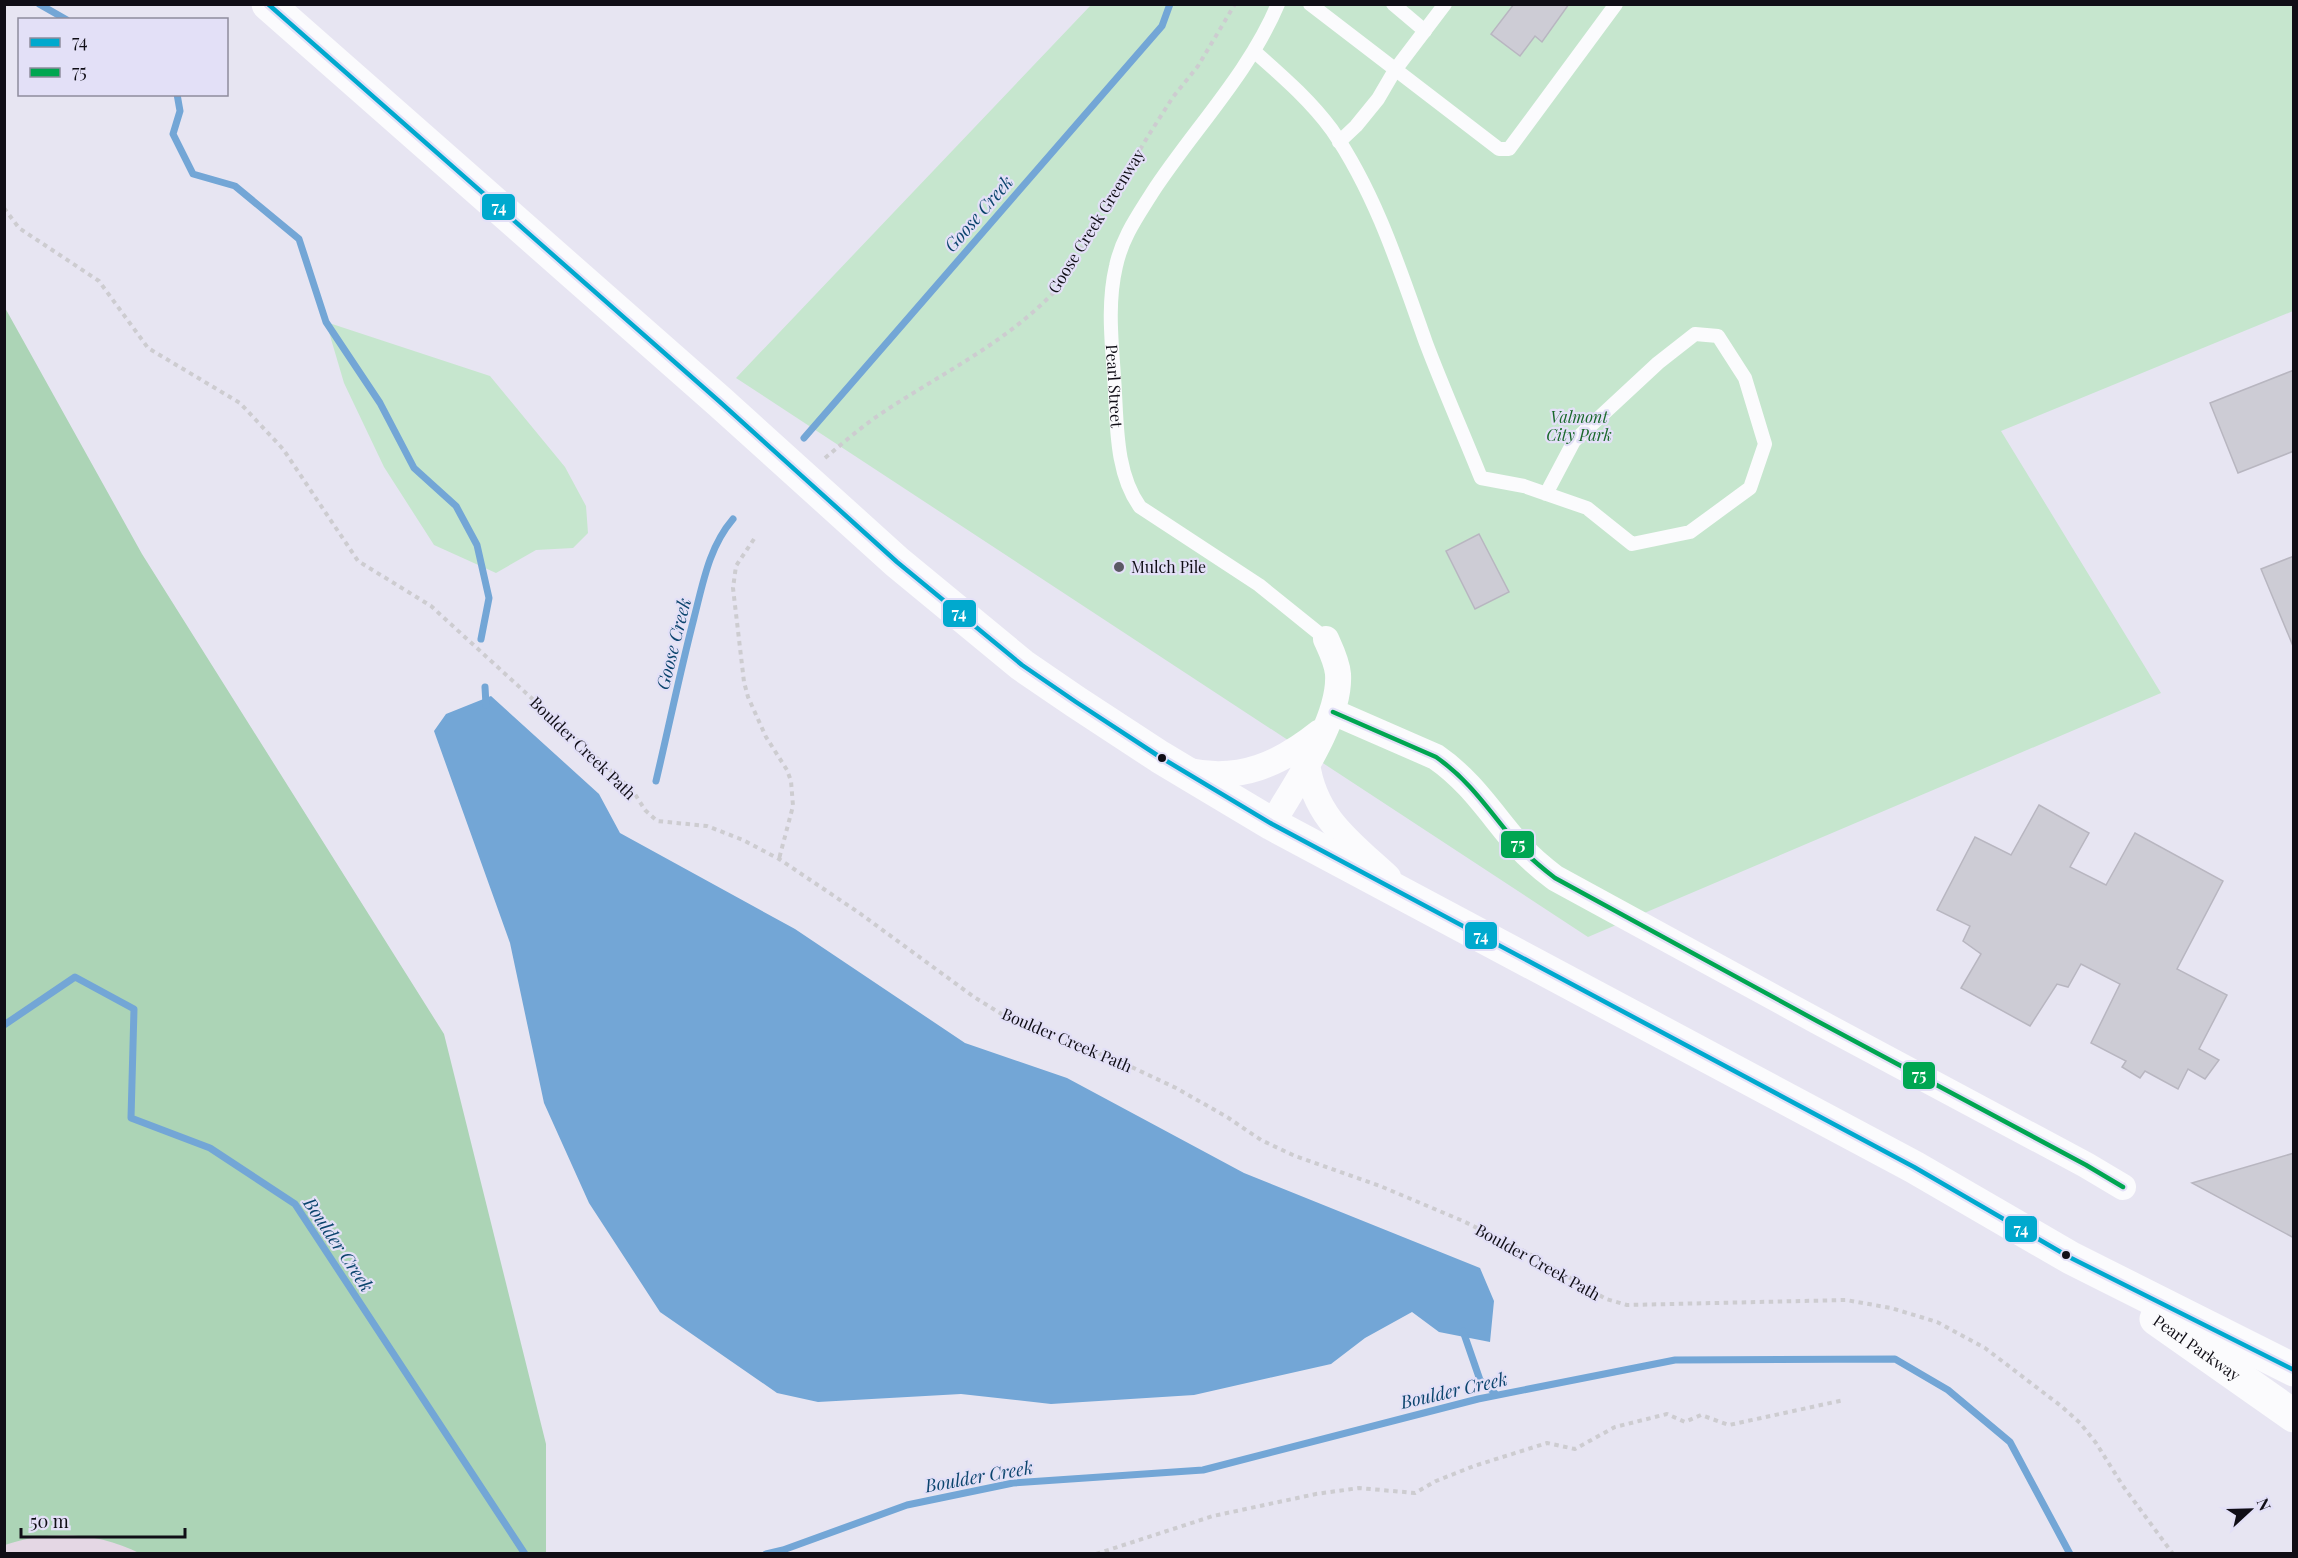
<svg xmlns="http://www.w3.org/2000/svg" width="2298" height="1558" font-family="'Playfair Display',serif">
<style>
.industrial{fill:#e4d7e4}
.green{fill:#c6e6ce}
.forest{fill:#acd4b6}
.water{fill:#73a6d6}
.lines{fill:none;stroke-linecap:round;stroke-linejoin:round}
.stream{stroke:#73a6d6;stroke-width:7}
.building{fill:#cdccd5;stroke:#b8b6c0;stroke-width:1.5}
.path{stroke:#cdccd0;stroke-width:4;stroke-dasharray:4.5 4.5;stroke-linecap:butt}
.lane{stroke:#fbfbfd;stroke-width:14}
.street{stroke:#fbfbfd;stroke-width:26}
.secondary{stroke:#fbfbfd;stroke-width:33}
.bus-1-casing{stroke:#e3e0f7;stroke-width:9}
.bus-2-casing{stroke:#e3e0f7;stroke-width:9}
.bus-1{stroke:#00a9ce;stroke-width:4.5}
.bus-2{stroke:#00a651;stroke-width:4.5}
.poi-dot{fill:#5b5963;stroke:#e3e0f7;stroke-width:2}
.bus-dot{fill:#100e16;stroke:#e3e0f7;stroke-width:2}
.labels{text-anchor:middle;stroke-width:4.5;stroke-linejoin:round;paint-order:stroke}
.street-label{font-size:16px;fill:#100e16;stroke:#e3e0f7}
.park-label{font-size:16px;font-style:italic;fill:#19682b;stroke:#e3e0f7}
.poi-label{font-size:16px;fill:#100e16;stroke:#e3e0f7;text-anchor:start}
.water-label{font-size:18px;font-style:italic;fill:#0b446d;stroke:#e3e0f7}
.line-badge{stroke:#e3e0f7;stroke-width:2}
.badge-label{font-size:16px;text-anchor:middle;font-weight:bold;fill:#fff}
</style>
<rect width="100%" height="100%" fill="#e7e5f2"/>
<path class="industrial" d="M63 1534 98 1537 124 1545 141 1553H5L4 1545 21 1539Z"/>
<path class="green" d="M1091 5H2293V311L2001 431 2161 693 1588 937 736 378Z
M326 322 490 376 565 467 586 506 588 533 573 548 536 550 496 573 434 545 384 467 344 383Z"/>
<path class="forest" d="M4 306 142 554 444 1034 546 1444V1553L141 1554C98 1532 50 1530 5 1545Z"/>
<path class="water" d="M491 696 599 794 620 833 795 929 965 1043 1067 1078 1244 1173 1480 1268 1494 1301 1490 1342 1439 1332 1412 1312 1365 1338 1331 1364 1194 1395 1051 1404 961 1394 818 1402 777 1393 660 1312 589 1203 544 1103 510 943 434 731 446 714Z"/>
<g class="lines">
<path class="stream" d="M39 4 67 20
M177 94 180 111 173 134 193 174 235 186 299 239 326 322 380 403 414 468 456 506 477 545 489 598 481 639
M804 438 1162 26 1170 4
M485 687 486 705
M656 781C669 726 680 672 694 618 703 583 709 547 733 519
M4 1025 75 977 134 1009 131 1118 210 1148 295 1204 525 1554
M1463 1331 1480 1380 1497 1395
M766 1554 783 1550 907 1505 1013 1483 1203 1470 1478 1399 1675 1360 1895 1359 1948 1390 2010 1442 2070 1554"/>
</g>
<path class="building" d="M1514 4H1569L1542 42 1535 36 1520 56 1491 34Z
M2294 370V451L2238 473 2210 403Z
M1479 534 1509 592 1475 609 1446 551Z
M2294 556V646H2293L2261 569Z
M2039 805 2089 833 2070 867 2106 885 2135 833 2223 881 2177 969 2227 995 2199 1049 2219 1060 2205 1079 2188 1069 2178 1089 2145 1071 2140 1078 2122 1067 2126 1061 2091 1043 2120 984 2081 964 2068 987 2057 984 2030 1026 1961 988 1981 954 1963 941 1970 926 1937 910 1975 837 2011 855Z
M2294 1153V1238L2192 1183Z"/>
<g class="lines">
<path class="path" d="M4 208 19 228 99 281 148 348 240 403 283 449 358 561 431 606 633 791 645 810 657 821 707 826 743 840 779 859 858 912 974 997 1008 1018 1123 1063 1176 1088 1227 1117 1261 1140 1295 1156 1380 1186 1463 1221 1526 1252 1606 1299 1627 1305 1846 1300 1891 1308 1937 1322 1985 1348 2061 1406 2080 1423 2096 1443 2123 1486 2173 1554
M825 458C843 443 860 428 879 415 938 375 1005 344 1055 291L1150 133 1173 97 1198 66 1235 4
M754 539 736 566 733 588 744 682 748 697 766 737 787 770 791 781 793 806 779 859
M1096 1554 1213 1516 1316 1494 1359 1488 1415 1493 1436 1481 1474 1466 1547 1443 1575 1449 1615 1427 1667 1414 1685 1422 1701 1415 1729 1425 1844 1400"/>
<g class="lane">
<path id="s1" d="M1278 4C1248 75 1193 130 1152 193 1137 217 1122 238 1116 266 1106 308 1113 351 1115 393 1117 431 1117 475 1140 507L1259 585 1326 639"/>
<path d="M1310 4 1499 149H1509L1616 4"/>
<path d="M1393 4 1425 31"/>
<path d="M1255 52C1282 76 1310 100 1332 130 1376 194 1400 270 1426 343 1443 388 1463 433 1481 478L1524 486 1587 508 1632 544 1690 532 1750 488 1765 444 1745 378 1718 336 1695 334 1658 363 1574 441 1546 494"/>
<path d="M1339 142 1356 126 1378 99 1395 70 1445 4"/>
</g>
<path class="street" d="M1333 712 1436 757C1472 782 1491 814 1519 846 1530 858 1542 868 1555 878L1817 1021 2086 1165 2123 1187
M1307 763C1314 817 1350 842 1388 877
M1189 771C1240 782 1280 764 1320 732
M1272 824C1295 784 1341 720 1338 674 1337 662 1331 650 1326 639"/>
<g class="secondary">
<path d="M268 4 720 402 897 562 1022 665 1076 702 1160 757 1272 824 1914 1167 2071 1258 2294 1370"/>
<path id="s2" d="M2156 1319 2294 1416"/>
</g>
<defs>
<path id="bus-1" d="M268 4 720 402 897 562 1022 665 1076 702 1160 757 1272 824 1914 1167 2071 1258 2294 1370"/>
<path id="bus-2" d="M1333 712 1436 757C1472 782 1491 814 1519 846 1530 858 1542 868 1555 878L1817 1021 2086 1165 2123 1187"/>
</defs>
<use href="#bus-1" class="bus-1-casing"/>
<use href="#bus-2" class="bus-2-casing"/>
<use href="#bus-1" class="bus-1"/>
<use href="#bus-2" class="bus-2"/>
</g>
<circle class="poi-dot" cx="1119" cy="567" r="6"/>
<g class="bus-dot">
<circle cx="1162" cy="758" r="5"/>
<circle cx="2066" cy="1255" r="5"/>
</g>
<g class="labels">
<g class="street-label">
<text transform="translate(1096 221) rotate(-58)" y="6">Goose Creek Greenway</text>
<text dy="6" stroke="none"><textPath href="#s1" startOffset="430">Pearl Street</textPath></text>
<text transform="translate(583 748) rotate(44)" y="6">Boulder Creek Path</text>
<text transform="translate(1067 1040) rotate(23)" y="6">Boulder Creek Path</text>
<text transform="translate(1538 1262) rotate(29)" y="6">Boulder Creek Path</text>
<text dy="6" stroke="none"><textPath href="#s2" startOffset="50">Pearl Parkway</textPath></text>
</g>
<g class="park-label">
<text x="1579" y="423">Valmont<tspan x="1579" dy="18">City Park</tspan></text>
</g>
<g class="poi-label">
<text x="1131" y="573">Mulch Pile</text>
</g>
<g class="water-label">
<text transform="translate(979 214) rotate(-49)" y="6">Goose Creek</text>
<text transform="translate(674 644) rotate(-76)" y="6">Goose Creek</text>
<text transform="translate(338 1245) rotate(56)" y="6">Boulder Creek</text>
<text transform="translate(1454 1391) rotate(-13)" y="6">Boulder Creek</text>
<text transform="translate(979 1477) rotate(-10)" y="6">Boulder Creek</text>
</g>
</g>
<g class="line-badge">
<rect x="481" y="193" width="35" height="28" rx="6" fill="#00a9ce"/>
<rect x="942" y="599" width="35" height="29" rx="6" fill="#00a9ce"/>
<rect x="1500" y="830" width="35" height="29" rx="6" fill="#00a651"/>
<rect x="1464" y="921" width="34" height="29" rx="6" fill="#00a9ce"/>
<rect x="1902" y="1061" width="34" height="29" rx="6" fill="#00a651"/>
<rect x="2004" y="1215" width="34" height="28" rx="6" fill="#00a9ce"/>
</g>
<g class="badge-label">
<text x="499" y="213">74</text>
<text x="959" y="619">74</text>
<text x="1518" y="850">75</text>
<text x="1481" y="942">74</text>
<text x="1919" y="1081">75</text>
<text x="2021" y="1235">74</text>
</g>
<rect width="2298" height="1558" fill="none" stroke="#100e16" stroke-width="12"/>
<rect x="18" y="18" width="210" height="78" fill="#e3e0f7" stroke="#8f8c9d" stroke-width="1.5"/>
<rect x="30" y="38" width="30" height="9" fill="#00a9ce" stroke="#8f8c9d" stroke-width="1.5"/>
<text x="72" y="48" font-size="18" fill="#100e16">74</text>
<rect x="30" y="68" width="30" height="9" fill="#00a651" stroke="#8f8c9d" stroke-width="1.5"/>
<text x="72" y="78" font-size="18" fill="#100e16">75</text>
<g transform="translate(2250 1510) rotate(68)" stroke="#e3e0f7" stroke-width="4.5" paint-order="stroke">
<path d="M0-4.5L10 22L0 15L-10 22Z" fill="#100e16"/>
<text y="-9" font-size="16" font-weight="bold" text-anchor="middle" fill="#100e16">N</text>
</g>
<path d="M21 1528v9h164v-9" fill="none" stroke="#100e16" stroke-width="3"/>
<text x="30" y="1528" font-size="18" fill="#100e16" stroke="#e3e0f7" stroke-width="4.5" paint-order="stroke">50 m</text>
</svg>
